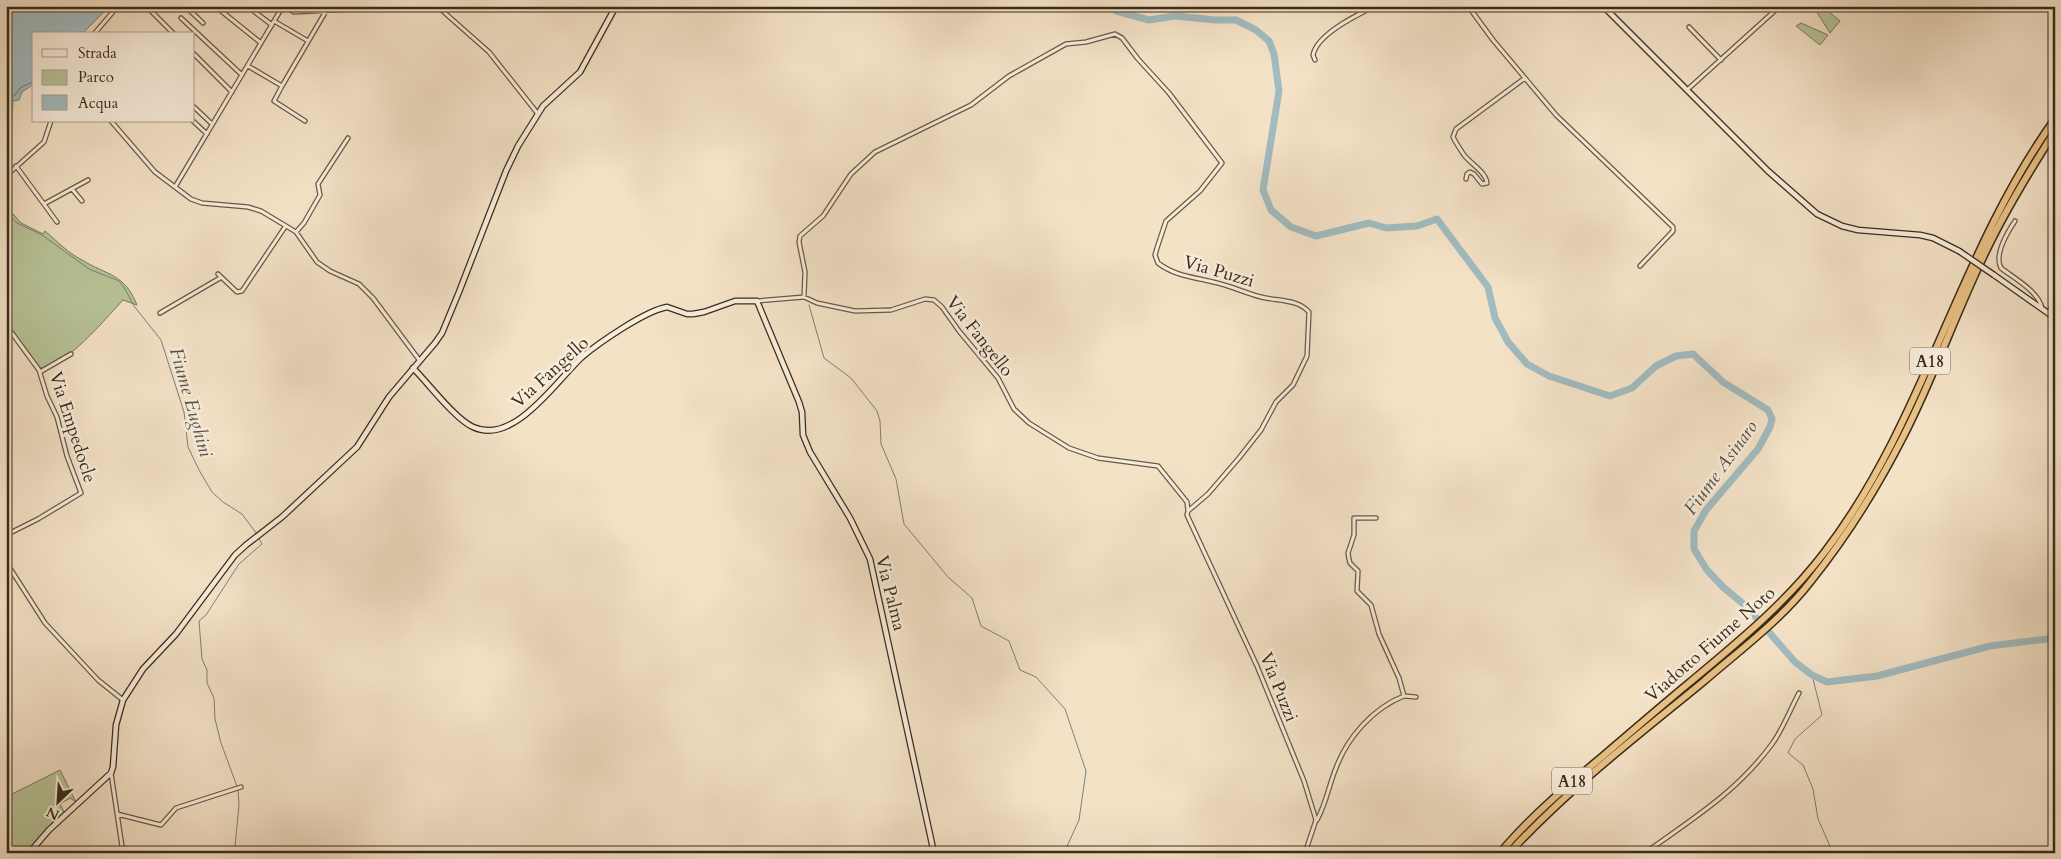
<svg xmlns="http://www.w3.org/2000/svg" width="2061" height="859" font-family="Cardo,serif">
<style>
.green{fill:#b8c498;stroke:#78785a}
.water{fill:#a1bbc0;stroke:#77827e}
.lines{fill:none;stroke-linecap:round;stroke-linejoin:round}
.shore{stroke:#6d746e;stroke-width:1}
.stream{stroke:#77827e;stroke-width:1}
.river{stroke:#a1bbc0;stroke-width:7}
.street-casing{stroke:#685a46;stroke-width:5.5}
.secondary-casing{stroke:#392c1b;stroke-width:7}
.highway-casing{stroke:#392c1b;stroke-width:9}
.street{stroke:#f8ecdb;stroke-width:3}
.secondary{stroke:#f8ecdb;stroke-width:4.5}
.highway{stroke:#eac184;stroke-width:6}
.secondary-bridge-casing{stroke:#392c1b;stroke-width:7;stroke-linecap:butt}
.secondary-bridge{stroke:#f8ecdb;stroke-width:4.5}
.labels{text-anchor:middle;stroke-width:5;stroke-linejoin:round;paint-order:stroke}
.shield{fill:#f8ecdb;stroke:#726655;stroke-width:1}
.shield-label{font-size:16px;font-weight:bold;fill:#392c1b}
.street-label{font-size:18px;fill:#392c1b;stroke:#f8ecdb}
.water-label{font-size:19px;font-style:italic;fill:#535044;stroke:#f8ecdb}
</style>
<rect width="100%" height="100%" fill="#f4e2c7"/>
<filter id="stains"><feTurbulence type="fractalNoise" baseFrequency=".004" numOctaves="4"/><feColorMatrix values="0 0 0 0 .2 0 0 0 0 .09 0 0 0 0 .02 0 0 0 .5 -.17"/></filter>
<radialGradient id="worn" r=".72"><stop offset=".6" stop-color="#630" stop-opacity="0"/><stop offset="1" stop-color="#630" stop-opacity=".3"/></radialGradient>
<path class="green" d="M1813 6H1822L1840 21 1830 33Z
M1801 23 1828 35 1820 45 1796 26Z
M6 206 21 223 43 234 45 231C57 241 68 253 82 260 108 276 124 273 137 305L123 300C105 319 66 367 40 368L6 323Z
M60 770 76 802 70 798 60 804 64 812 46 829 26 853H11L6 832V797Z"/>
<path class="water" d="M6 6H110L82 34H34V84L22 92 19 100 13 101 12 120 6 131Z"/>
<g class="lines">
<path class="shore" d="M6 120 7 104 9 99 15 95 20 88 34 81"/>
<path class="stream" d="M6 213 17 223 42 235 89 269 119 281 125 289 134 306 161 340 184 412 188 447 199 470 212 492 223 502 242 514 257 534
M809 305 824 358 851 378 877 411 880 421 881 444 896 479 904 524 948 577 972 598 981 626 1009 641 1020 670 1036 677 1065 709 1086 771 1079 820 1064 853
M1812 675 1822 715 1795 739 1788 753 1803 765 1813 789 1818 819 1833 853
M236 853 235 847 239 805 238 789 221 743 215 719 214 698 207 683V670L202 659 199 621 206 615 239 564 262 544 258 537"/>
<path class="river" d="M1113 6 1116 11 1149 20 1175 16 1215 20H1236L1256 30 1269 41 1274 54 1279 91 1263 190 1271 210 1291 227 1316 236 1369 223 1386 228 1417 226 1437 219 1488 287 1495 318 1508 342 1527 364 1549 376 1610 396 1632 388 1656 366 1676 356 1693 354 1723 382 1768 410 1772 419 1770 427 1758 449 1706 510 1694 531V549L1707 570 1723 587 1747 607 1795 662 1812 675 1827 682 1877 676 1990 646 2055 638"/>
<defs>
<path id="street" d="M185 6 203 23
M215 6 261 43
M247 6 272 25
M283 6 294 12 373 8
M437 6 489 52 538 114
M1468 6 1493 40 1556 115 1673 227V231L1640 266
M151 11 174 34
M181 18 242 75
M274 21 308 41
M1689 27 1721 60
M94 34 118 6
M194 54 232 92
M1315 60 1313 55C1317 34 1357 15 1375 6
M248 66 282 86 326 11
M282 86 274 101 305 121
M1687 90 1780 6
M194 107 212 124
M111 121 155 172 191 199 202 203 248 207 261 211 296 232 317 262 330 271 359 284 373 298 420 361
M193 121 207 134
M16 166 57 222
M6 176 44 142 51 121
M1466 179 1467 174 1470 172 1474 174 1482 184 1487 183C1486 172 1471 164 1464 155 1460 149 1456 143 1453 137L1456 129 1525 78
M175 187 283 6
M72 189 82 201
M44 204 88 180
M2015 221C2007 233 1994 255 2001 268 2015 279 2038 291 2042 308
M296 232 304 223 320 195 318 184 348 138
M218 274 237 292 242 291 285 227
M804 297 805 272 799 242 800 236 823 216 851 174 875 152 971 105 1009 76 1066 44 1086 42 1115 34 1122 38 1138 59 1169 93 1222 163 1200 191 1166 221 1157 248 1155 255 1158 263C1175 276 1193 277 1213 282 1229 285 1245 293 1261 297 1277 301 1298 299 1309 312L1307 356 1293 385 1276 402 1261 430 1239 458 1208 494 1188 511 1187 515 1257 666 1304 781 1316 820 1305 853
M757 301 804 297 817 303 855 311 891 310 925 299 934 300 942 307 959 331 998 378 1014 409 1029 423 1069 448 1098 458 1158 466 1187 502 1188 511
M160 313 220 278
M6 325 39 370 47 396 57 417 67 456 81 493 38 519 6 535
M40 372 71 354
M6 562 45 623 98 680 123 700
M1404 696 1416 697
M111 773 123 853
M117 814 161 825 176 808 241 787
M1317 820C1326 804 1329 785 1336 768 1347 738 1373 708 1404 696L1399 678 1379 634 1371 605 1357 591 1358 571 1350 563 1349 559 1348 553 1354 535V518H1376
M1645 853C1692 819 1737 792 1772 744 1783 729 1790 710 1799 693"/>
<path id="secondary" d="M1603 6 1768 171 1817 214 1842 226 1858 230 1920 235 1933 238 1959 251
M1994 275 2055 318
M2049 314 2055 301
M413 368C429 384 455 419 473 427 514 446 556 381 582 357 600 342 645 311 667 307L687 314H693L704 312 735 301H757L799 402 802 412 803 435 810 452 850 518 870 559 934 853
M29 853 49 830 111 773 113 767 116 725 123 700 143 669 176 634 235 555 246 545 282 517 357 447 389 397 435 343 442 333 459 292 506 171 518 146 543 106 580 72 616 6"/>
<path id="highway" d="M1500 853C1530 817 1567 786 1603 756 1631 732 1660 707 1689 683 1737 643 1785 604 1824 553 1925 422 1958 253 2055 119
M1509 853C1568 789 1636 737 1703 682 1740 650 1781 620 1811 581 1847 536 1877 488 1903 437 1934 377 1956 312 1986 251 2006 209 2030 170 2055 131"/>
</defs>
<use href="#street" class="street-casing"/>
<use href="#secondary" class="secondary-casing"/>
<use href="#highway" class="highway-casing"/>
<use href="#street" class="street"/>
<use href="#secondary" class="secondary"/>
<use href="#highway" class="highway"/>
<defs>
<path id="secondary-bridge" d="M1959 251 1994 275"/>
</defs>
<use href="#secondary-bridge" class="secondary-bridge-casing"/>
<use href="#secondary-bridge" class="secondary-bridge"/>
</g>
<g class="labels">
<g class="shield">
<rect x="1910" y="347.5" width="40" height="27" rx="4"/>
<rect x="1552" y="767.5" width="40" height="27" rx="4"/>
</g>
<g class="shield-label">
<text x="1930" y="367">A18</text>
<text x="1572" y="787">A18</text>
</g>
<g class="street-label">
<text transform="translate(1219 271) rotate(16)" y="6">Via Puzzi</text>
<text transform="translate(980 336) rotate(52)" y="6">Via Fangello</text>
<text transform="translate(550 372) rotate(-42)" y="6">Via Fangello</text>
<text transform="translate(73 427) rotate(72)" y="6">Via Empedocle</text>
<text transform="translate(891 593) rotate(76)" y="6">Via Palma</text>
<text transform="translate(1710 644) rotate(-41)" y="6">Viadotto Fiume Noto</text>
<text transform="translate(1279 687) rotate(68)" y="6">Via Puzzi</text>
</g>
<g class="water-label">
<text transform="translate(192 402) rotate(74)" y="7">Fiume Eughini</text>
<text transform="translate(1720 467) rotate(-54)" y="7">Fiume Asinaro</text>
</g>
</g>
<rect width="2061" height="859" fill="none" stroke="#f4e2c7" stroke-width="25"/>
<rect x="8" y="8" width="2046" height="844" fill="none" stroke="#392c1b" stroke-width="2.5"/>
<rect x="12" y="12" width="2036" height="834" fill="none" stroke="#392c1b"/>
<rect x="32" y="32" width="162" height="90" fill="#f8ecdb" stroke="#ac9f8e"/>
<rect x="42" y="49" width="25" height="8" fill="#f8ecdb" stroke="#ac9f8e"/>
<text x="78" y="58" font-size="15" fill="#392c1b">Strada</text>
<rect x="42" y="70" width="25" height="15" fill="#b8c498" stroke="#ac9f8e"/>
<text x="78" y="82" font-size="15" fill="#392c1b">Parco</text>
<rect x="42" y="95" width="25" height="15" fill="#a1bbc0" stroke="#ac9f8e"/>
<text x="78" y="108" font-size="15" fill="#392c1b">Acqua</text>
<g transform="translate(58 802) rotate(205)" stroke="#f8ecdb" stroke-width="4" paint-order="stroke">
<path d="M0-4L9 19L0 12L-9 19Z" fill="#392c1b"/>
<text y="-8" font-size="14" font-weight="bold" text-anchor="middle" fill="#392c1b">N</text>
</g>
<rect width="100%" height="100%" filter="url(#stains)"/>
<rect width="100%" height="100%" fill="url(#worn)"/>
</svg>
